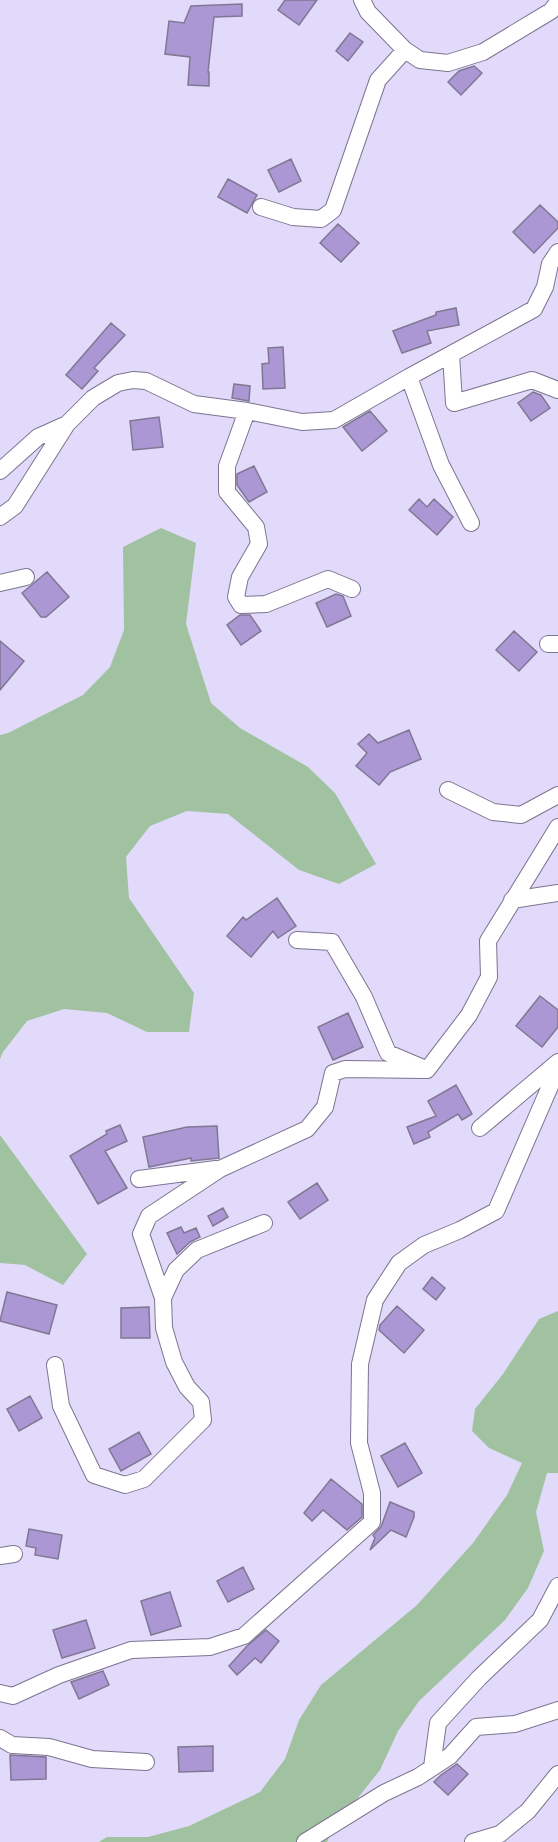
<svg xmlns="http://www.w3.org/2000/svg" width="558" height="1842" font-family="Commissioner,sans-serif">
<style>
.green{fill:#a1c2a0}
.building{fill:#ac97d5;stroke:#807793;stroke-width:1.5}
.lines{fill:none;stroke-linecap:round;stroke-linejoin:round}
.minor-casing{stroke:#7c7490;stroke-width:18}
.minor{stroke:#fff;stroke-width:16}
</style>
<rect width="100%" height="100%" fill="#e2dafa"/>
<path class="green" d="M161 528 196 543 186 624 211 703 240 728 308 767 335 793 376 864 339 884 299 870 228 814 187 811 150 826 126 857 129 898 194 993 189 1032H147L107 1013 64 1009 27 1021 3 1052 0 1059V735L8 733 83 695 110 667 124 630 123 547Z
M0 1135 87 1254 63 1285 25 1265 0 1263Z
M558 1311V1473H547L536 1512 544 1551 528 1588 505 1620 419 1701 398 1731 380 1770 331 1832 327 1842H99L107 1837H148L189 1826 260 1792 285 1759 299 1720 321 1685 417 1605 473 1543 507 1495 522 1463 489 1448 472 1431 475 1409 503 1374 539 1319Z"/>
<path class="building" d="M285 0H317L299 25 278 10Z
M242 4V16L214 17 208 72H209V86L188 85 190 57 165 54 169 21 184 23 191 6Z
M350 33 363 42 348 61 336 51Z
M474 66 482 73 461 95 448 82 459 71Z
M291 159 301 181 279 192 268 170Z
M228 179 257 195 247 213 218 197Z
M540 205 558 222V228L534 253 513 232Z
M338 224 359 243 341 262 320 243Z
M456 308 459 325 427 331 431 343 402 353 393 331 436 315V312Z
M111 323 125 335 94 368 98 371 82 389 66 375Z
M283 347 285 388 263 389 262 364 269 363 268 348Z
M234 384 250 386 249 401 232 398Z
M533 392 541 395 550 408 531 421 518 403Z
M370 411 387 431 362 451 343 427Z
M159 417 163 447 133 450 130 421Z
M254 466 267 492 249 502 237 485V474Z
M419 499 427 507 434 499 453 517 437 535 409 510Z
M47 572 69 597 46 617H41L22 593Z
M336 594 343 596 351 616 327 627 316 603Z
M240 615H250L261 631 241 645 227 625Z
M514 631 537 652 519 671 496 650Z
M0 641 24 661 0 690Z
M409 730 421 759 390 772 379 785 356 766 367 753 358 744 369 734 378 743Z
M277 898 296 926 278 938 273 931 251 957 227 936 243 917 246 920Z
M540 996 558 1010V1027L542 1047 516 1026Z
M348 1013 363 1047 333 1060 318 1027Z
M456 1085 472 1114 462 1120 458 1114 428 1132 430 1137 414 1144 407 1127 436 1116 428 1101Z
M120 1125 127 1141 105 1151 127 1188 98 1204 70 1156 107 1134 106 1131Z
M217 1126 219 1158 191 1161V1158L149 1167 143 1137 187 1127Z
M317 1183 328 1200 300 1219 288 1202Z
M223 1208 228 1217 213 1226 208 1216Z
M181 1227 184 1233 196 1228 200 1237 190 1242 177 1254 167 1233Z
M432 1277 445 1288 436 1300 423 1289Z
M7 1292 57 1305 49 1334 0 1321Z
M397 1306 424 1330 404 1353 379 1330 380 1325Z
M149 1307 150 1338H121V1308Z
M30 1396 42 1418 19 1431 7 1409Z
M139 1432 151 1454 121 1471 109 1449Z
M405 1443 422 1473 398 1487 381 1456Z
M331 1479 362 1504V1517L347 1530 323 1510 312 1521 304 1513Z
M390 1502 414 1512V1517L406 1537 391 1530 370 1550 375 1538 373 1535 381 1527Z
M29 1529 62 1535 58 1559 35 1555 36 1548 26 1546Z
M243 1567 254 1589 228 1602 217 1581Z
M170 1592 181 1626 151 1635 141 1601Z
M86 1620 95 1648 62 1658 53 1630Z
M266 1630 279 1641 261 1663 255 1658 237 1675 229 1666 247 1646Z
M103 1671 109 1685 79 1699 71 1682Z
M213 1746V1771L179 1772 178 1747Z
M10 1755 46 1757V1779L11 1780Z
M457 1764 468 1774 448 1795 434 1782 441 1775Z"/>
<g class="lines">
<defs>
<path id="minor" d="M362 0 368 12 405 50 420 60 448 63 483 52 551 11 558 2
M261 207 293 217 321 219 333 210 378 80 405 50
M451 354 454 403 532 380 558 390
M409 377 441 465 471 523
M247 411 227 466V492L256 527 259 544 240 577 236 597 241 605 266 604 328 579 352 589
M0 471 38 437 67 424
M0 517 15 506 67 424 93 398 118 383 133 380 146 381 194 404 247 411 302 422 334 420 409 377 534 309 545 287 550 264 558 252
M0 583 26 577
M548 644H558
M448 790 493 812 521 815 558 795
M512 900 558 893
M297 940 332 942 364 997 388 1053 421 1067
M480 1128 558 1062
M139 1179 216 1169
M163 1298 141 1234 149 1216 220 1169 307 1129 325 1107 333 1073 345 1069 427 1070 469 1015 489 977 488 941 558 827
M55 1365 61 1406 94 1475 125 1485 144 1479 203 1420 201 1402 187 1387 174 1362 164 1328 163 1298 176 1270 197 1250 264 1223
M0 1556 14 1554
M0 1693 13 1696 59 1675 131 1650 210 1647 244 1636 372 1522V1493L359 1443 360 1364 375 1300 399 1263 424 1245 460 1230 496 1211 551 1084 558 1074
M0 1738 12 1745 49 1747 92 1759 146 1762
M432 1767 438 1723 479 1678 540 1620 558 1586
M305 1842 384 1793 418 1777 450 1756 476 1727 515 1724 558 1710
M473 1842 500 1834 528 1811 558 1774"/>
</defs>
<use href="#minor" class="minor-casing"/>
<use href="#minor" class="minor"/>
</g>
</svg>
